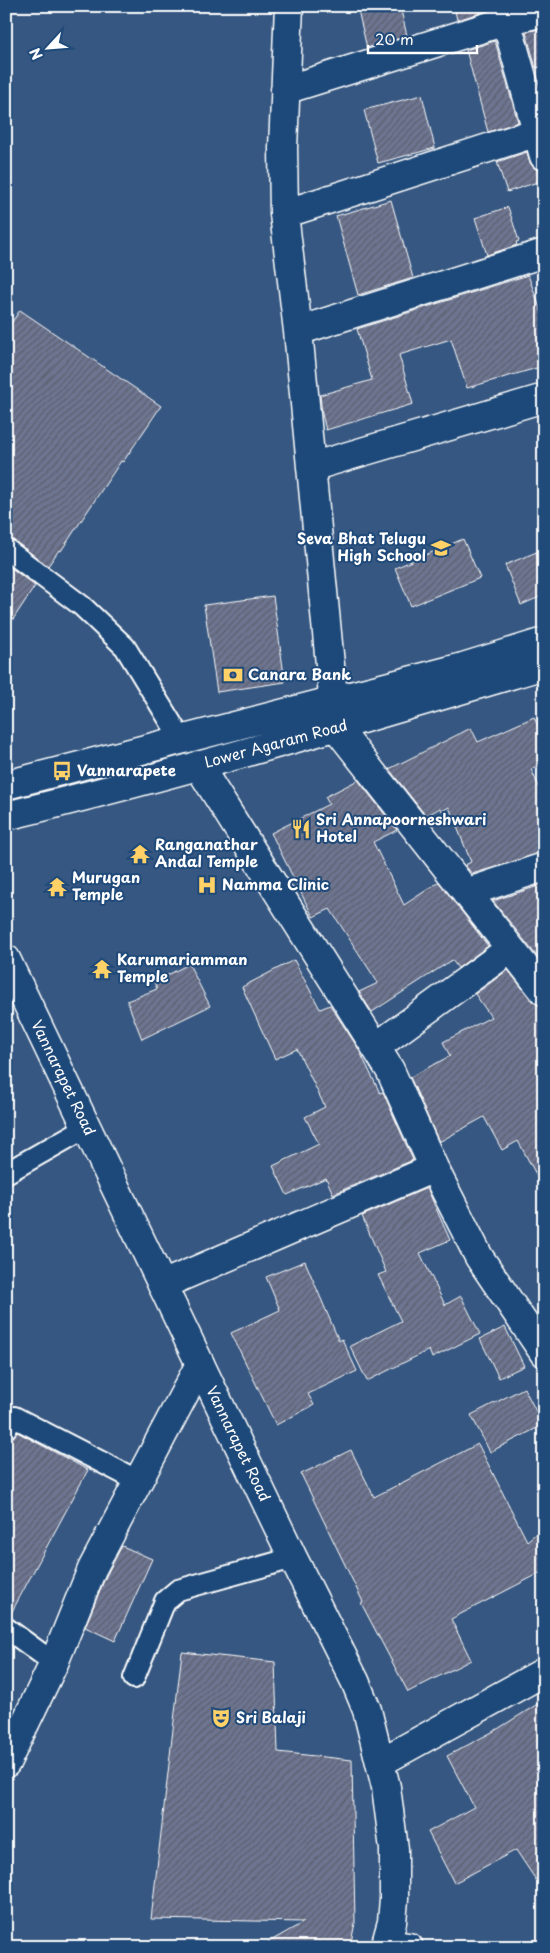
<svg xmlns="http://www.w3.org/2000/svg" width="550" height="1953" font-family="'Playpen Sans',sans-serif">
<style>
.building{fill:url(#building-hatch);stroke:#fff}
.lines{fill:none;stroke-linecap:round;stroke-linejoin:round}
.lane-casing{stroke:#fff;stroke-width:24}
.street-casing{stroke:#fff;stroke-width:31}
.secondary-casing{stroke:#fff;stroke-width:31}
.lane{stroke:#1f4a7a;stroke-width:20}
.street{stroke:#1f4a7a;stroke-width:28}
.secondary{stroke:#1f4a7a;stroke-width:28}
.labels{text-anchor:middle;stroke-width:4;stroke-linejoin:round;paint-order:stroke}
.poi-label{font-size:15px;font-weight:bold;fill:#fff;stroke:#1f4a7a;text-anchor:start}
.street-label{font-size:15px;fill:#fff;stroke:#1f4a7a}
</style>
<defs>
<pattern id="building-hatch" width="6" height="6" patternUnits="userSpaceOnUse" patternTransform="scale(1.25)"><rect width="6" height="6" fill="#6d7490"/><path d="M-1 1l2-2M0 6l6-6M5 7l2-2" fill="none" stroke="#5c606e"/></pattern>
</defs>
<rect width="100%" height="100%" fill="#365781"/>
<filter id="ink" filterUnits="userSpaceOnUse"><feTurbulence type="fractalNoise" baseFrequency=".02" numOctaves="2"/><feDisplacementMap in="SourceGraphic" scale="10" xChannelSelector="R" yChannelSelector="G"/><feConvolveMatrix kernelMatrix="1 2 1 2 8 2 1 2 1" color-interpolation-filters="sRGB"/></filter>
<g filter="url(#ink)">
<path class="building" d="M357 6H400L407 36 367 48Z
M454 6H485L486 11 457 20Z
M544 28V66L536 68 526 32Z
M495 41 518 122 488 132 466 50Z
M422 95 435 148 378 163 364 110Z
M527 152 529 161 533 167 537 170 541 181 507 192 497 162Z
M391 200 413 278 358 295 336 216Z
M508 207 519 241 516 242 517 245 487 255 475 218Z
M528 275 544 319V366L467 388 451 339 399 355 413 404 326 430 322 414 320 395 372 380 357 329Z
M20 310 161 406 123 462 121 461 61 551 59 550 48 566 13 540 6 537V331Z
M463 539 480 578 411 606 395 568Z
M544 549V595L521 605 505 565Z
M6 564 35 586 6 630Z
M273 596 285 682 217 692 204 605Z
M534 717 544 740V763L531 769 544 798V852L472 874 465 865 471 862 449 807 442 811 440 808 426 816 389 769 471 728 478 742Z
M358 780 397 830 373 842 404 905 439 882 488 946 458 968 452 960 372 1012 359 992 378 983 330 909 313 917 271 833 329 804 325 797Z
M544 884V965L493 901Z
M294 960 320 1009 330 1005 358 1048 380 1093 383 1092 413 1160 333 1194 326 1178 287 1195 273 1166 319 1144 305 1117 325 1107 297 1049 275 1059 242 987Z
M189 964 210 1006 142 1039 127 1001 157 989 154 982Z
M508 970 532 1001 538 1005 544 1006V1189L518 1141 502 1150 484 1117 439 1142 410 1077 450 1056 443 1042 491 1017 475 994Z
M427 1188 450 1240 420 1253 445 1305 461 1296 480 1334 432 1358 429 1350 367 1381 350 1346 401 1321 378 1275 386 1272 362 1216Z
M305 1261 339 1341 342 1339 357 1371 308 1394 314 1405 276 1425 231 1333 280 1310 266 1277Z
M505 1327 524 1366 499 1378 480 1339Z
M524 1388 543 1425 490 1452 471 1415Z
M17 1432 88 1470 9 1617 6 1616V1440L11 1439Z
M478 1444 527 1541 544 1527V1571L451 1619 471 1660 408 1692 361 1603 363 1602 301 1474 351 1450 374 1497Z
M122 1546 152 1559 115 1641 85 1627 106 1576Z
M182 1652 275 1662 278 1752 352 1760 355 1923 350 1947H260L304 1922 151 1919Z
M544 1700V1892L516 1850 454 1883 428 1832 474 1807 447 1756 496 1730Z"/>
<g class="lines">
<defs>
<path id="lane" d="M6 549 82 606 125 647 181 739
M6 1173 87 1127
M6 1428 14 1417 138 1481
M6 1628 54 1663
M134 1678 165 1601 178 1590 293 1558"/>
<path id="street" d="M289 6 283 148 284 214 298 331 336 727 544 991
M502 6 544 156
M285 90 506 21 544 12
M284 214 544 130
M298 331 544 253
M311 467 544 398
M198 765 390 1070 434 1168 479 1257 544 1353
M466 893 544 867
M376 1047 510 949
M162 1285 434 1168
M381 1762 544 1672
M6 1763 54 1663 92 1569 200 1364
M387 1944 409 1947"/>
<path id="secondary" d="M6 785 463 667 544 642
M6 816C187 772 366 718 544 665
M6 959 293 1558 355 1681 367 1710 386 1787 394 1849V1899L392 1922 385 1947"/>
</defs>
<use href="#lane" class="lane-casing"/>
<use href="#street" class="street-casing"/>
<use href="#secondary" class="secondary-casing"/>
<use href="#lane" class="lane"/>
<use href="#street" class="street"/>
<use href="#secondary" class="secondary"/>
</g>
</g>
<defs>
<symbol id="school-bare" viewBox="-9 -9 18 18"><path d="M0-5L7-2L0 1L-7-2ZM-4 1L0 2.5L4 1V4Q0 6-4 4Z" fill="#ffd166" stroke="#1f4a7a" stroke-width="2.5" paint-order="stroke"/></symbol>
<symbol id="bank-bare" viewBox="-9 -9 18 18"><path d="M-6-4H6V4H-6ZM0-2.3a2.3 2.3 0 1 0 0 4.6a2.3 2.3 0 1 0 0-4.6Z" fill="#ffd166" stroke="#1f4a7a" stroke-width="2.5" paint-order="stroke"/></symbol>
<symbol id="bus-bare" viewBox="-9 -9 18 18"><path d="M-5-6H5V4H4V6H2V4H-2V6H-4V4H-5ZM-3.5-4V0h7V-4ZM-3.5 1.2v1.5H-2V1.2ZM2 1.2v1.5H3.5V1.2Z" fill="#ffd166" stroke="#1f4a7a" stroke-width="2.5" paint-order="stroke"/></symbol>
<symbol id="restaurant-bare" viewBox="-9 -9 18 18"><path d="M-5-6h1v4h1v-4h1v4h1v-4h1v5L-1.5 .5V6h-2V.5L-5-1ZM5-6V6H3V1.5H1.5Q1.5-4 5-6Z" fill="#ffd166" stroke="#1f4a7a" stroke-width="2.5" paint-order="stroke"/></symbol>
<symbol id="temple-bare" viewBox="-9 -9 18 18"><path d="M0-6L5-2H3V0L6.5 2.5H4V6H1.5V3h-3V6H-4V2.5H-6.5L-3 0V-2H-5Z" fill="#ffd166" stroke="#1f4a7a" stroke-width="2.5" paint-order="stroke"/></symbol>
<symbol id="hospital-bare" viewBox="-9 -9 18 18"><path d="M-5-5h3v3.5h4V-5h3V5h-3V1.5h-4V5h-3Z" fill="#ffd166" stroke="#1f4a7a" stroke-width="2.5" paint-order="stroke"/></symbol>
<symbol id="theatre-bare" viewBox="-9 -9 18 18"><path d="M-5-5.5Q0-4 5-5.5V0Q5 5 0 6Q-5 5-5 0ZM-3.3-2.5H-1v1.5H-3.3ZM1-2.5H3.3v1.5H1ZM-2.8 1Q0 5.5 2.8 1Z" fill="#ffd166" stroke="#1f4a7a" stroke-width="2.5" paint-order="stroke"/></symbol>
</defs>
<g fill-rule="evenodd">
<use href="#school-bare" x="427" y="534" width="28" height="28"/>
<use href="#bank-bare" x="219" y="661" width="28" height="28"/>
<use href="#bus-bare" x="48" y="757" width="28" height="28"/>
<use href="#restaurant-bare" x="287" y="815" width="28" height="28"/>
<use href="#temple-bare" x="126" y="840" width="28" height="28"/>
<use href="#hospital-bare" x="193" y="871" width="28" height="28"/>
<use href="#temple-bare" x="43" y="873" width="28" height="28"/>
<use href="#temple-bare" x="88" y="955" width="28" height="28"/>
<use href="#theatre-bare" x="207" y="1704" width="28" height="28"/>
</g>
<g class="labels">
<g class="poi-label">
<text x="426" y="544" text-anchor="end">Seva Bhat Telugu<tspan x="426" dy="17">High School</tspan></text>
<text x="248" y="680">Canara Bank</text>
<text x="77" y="776">Vannarapete</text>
<text x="316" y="825">Sri Annapoorneshwari<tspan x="316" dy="17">Hotel</tspan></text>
<text x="155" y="850">Ranganathar<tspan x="155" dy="17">Andal Temple</tspan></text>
<text x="72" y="883">Murugan<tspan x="72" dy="17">Temple</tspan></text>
<text x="222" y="890">Namma Clinic</text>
<text x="117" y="965">Karumariamman<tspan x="117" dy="17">Temple</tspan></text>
<text x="236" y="1723">Sri Balaji</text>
</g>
<g class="street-label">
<text transform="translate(276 744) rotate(-15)" y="5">Lower Agaram Road</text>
<text transform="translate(63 1078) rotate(64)" y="5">Vannarapet Road</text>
<text transform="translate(238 1444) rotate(64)" y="5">Vannarapet Road</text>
</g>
</g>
<rect width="550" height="1953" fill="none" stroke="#1f4a7a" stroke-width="25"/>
<rect x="12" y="12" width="525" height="1928" fill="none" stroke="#fff" stroke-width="2" filter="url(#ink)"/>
<g transform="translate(48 48) rotate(244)" stroke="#1f4a7a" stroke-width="4" paint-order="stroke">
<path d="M0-4L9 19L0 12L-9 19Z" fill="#ffffff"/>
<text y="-8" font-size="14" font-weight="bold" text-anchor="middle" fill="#ffffff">N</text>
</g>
<path d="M368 45v8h109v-8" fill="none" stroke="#ffffff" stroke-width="2.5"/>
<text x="375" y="45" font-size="15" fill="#ffffff" stroke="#1f4a7a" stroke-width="4" paint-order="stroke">20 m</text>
</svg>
